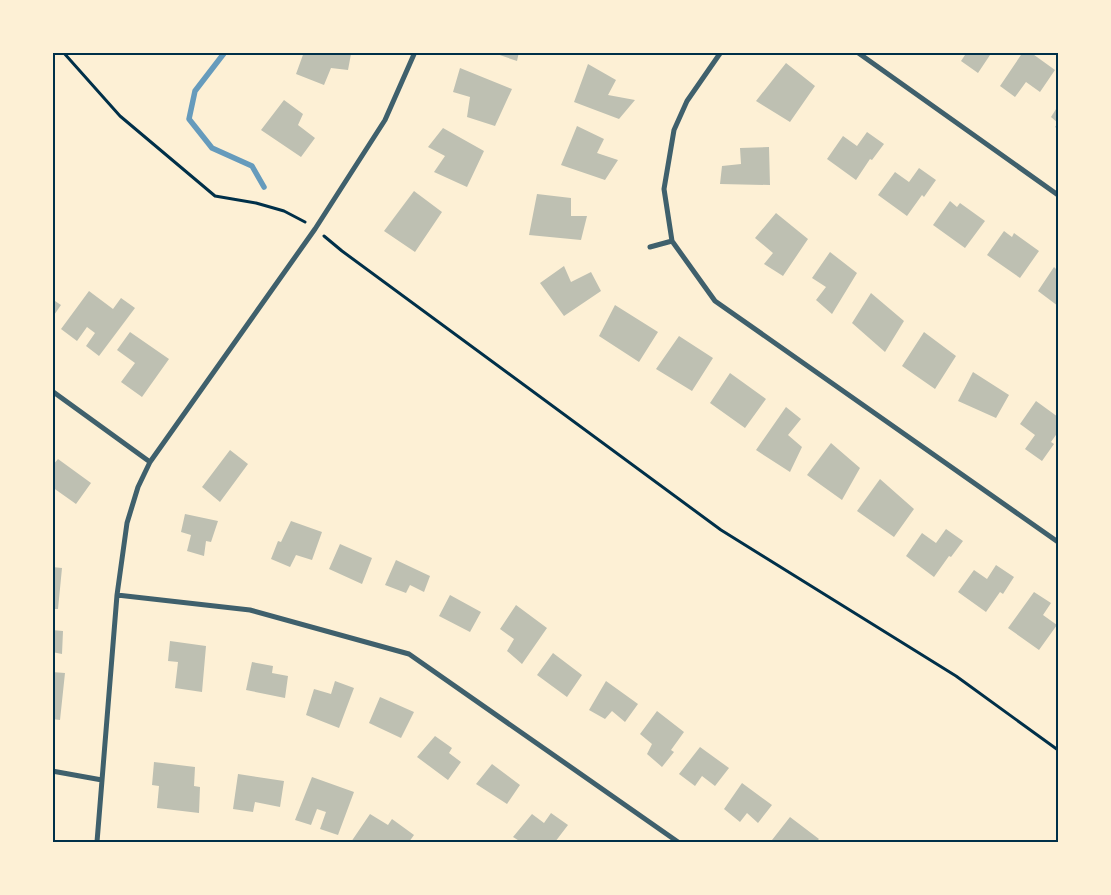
<svg xmlns="http://www.w3.org/2000/svg" width="1111" height="895" font-family="'DejaVu Sans',sans-serif">
<style>
.lines{fill:none;stroke-linecap:round;stroke-linejoin:round}
.stream{stroke:#669bbc;stroke-width:5.5}
.building{fill:#bec0b2}
.path{stroke:#003049;stroke-width:3}
.minor{stroke:#3f606c;stroke-width:5}
.neatline{fill:none;stroke:#003049;stroke-width:2}
</style>
<rect width="100%" height="100%" fill="#fdf0d5"/>
<g class="lines">
<path class="stream" d="M225 52 195 91 189 119 212 148 252 166 264 187"/>
</g>
<path class="building" d="M304 52H346L351 54 348 70 331 68 324 85 296 74Z
M491 52H519L517 61Z
M967 52H989L988 54 990 55 978 73 961 61Z
M1023 52H1030L1055 70 1040 92 1026 82 1015 97 1000 86Z
M786 63 815 86 790 122 756 101Z
M588 64 616 80 608 95 635 100 619 119 574 102Z
M460 68 512 89 495 126 467 117 470 97 453 92Z
M284 100 303 114 298 125 315 138 301 157 261 130Z
M1058 106V129L1055 127 1058 123 1051 117Z
M577 126 604 139 597 153 618 160 605 180 561 165Z
M443 128 484 151 467 187 434 172 445 156 428 147Z
M867 132 884 144 872 160 870 159 856 180 827 159 843 136 857 146Z
M769 147 770 185 720 184 722 166 741 164 740 148Z
M919 168 936 180 924 197 922 195 907 216 878 195 895 172 909 182Z
M414 191 442 212 415 252 384 231Z
M537 194 571 198V216H587L581 240 529 235Z
M950 201 957 207 960 203 985 221 965 248 933 225Z
M776 213 808 239 783 276 764 264 773 253 755 238Z
M1004 231 1012 237 1014 233 1039 251 1020 278 987 255Z
M830 252 857 273 832 314 816 300 826 287 812 278Z
M564 266 571 282 591 272 601 291 564 316 540 283Z
M1054 267 1058 271V306L1038 291Z
M89 291 113 309 121 298 135 308 99 356 86 346 95 333 87 327 77 341 61 329Z
M871 293 904 321 885 352 852 323Z
M52 299 61 305 52 318Z
M615 305 658 332 639 362 599 336Z
M130 332 169 359 142 397 121 382 135 363 117 350Z
M924 332 956 356 935 389 902 366Z
M679 336 713 358 692 391 656 369Z
M973 372 1009 395 996 418 958 401Z
M730 373 766 399 745 428 710 403Z
M1036 401 1058 417V432L1051 442 1054 444 1042 461 1025 449 1035 435 1020 424Z
M786 407 801 419 788 435 802 447 790 472 756 450Z
M831 443 860 468 842 500 807 475Z
M230 450 248 464 220 502 202 487Z
M58 459 91 483 76 504 52 487V466Z
M880 479 914 509 894 537 857 511Z
M185 514 218 521 211 542 206 541 204 556 187 551 191 535 181 532Z
M291 521 322 532 312 560 296 555 290 567 271 559 278 541 281 542Z
M946 529 963 541 951 557 949 556 934 577 906 556 922 533 936 543Z
M340 544 372 558 362 584 329 569Z
M396 560 430 576 424 592 410 585 406 593 385 585Z
M996 565 1014 577 1003 594 1000 592 986 612 958 592 974 570 987 579Z
M52 567 62 568 58 609H52Z
M1034 592 1051 603 1043 615 1057 625 1039 650 1008 628Z
M450 595 481 612 470 632 439 616Z
M516 605 547 628 522 664 507 651 514 639 500 629Z
M52 630 63 631 62 654 52 652Z
M170 641 206 646 202 692 175 688 178 662 168 661Z
M553 653 582 675 567 697 537 675Z
M252 662 273 666 272 673 288 676 285 698 246 690Z
M52 672 65 673 60 720 52 719Z
M335 681 354 688 339 728 306 715 314 689 331 694Z
M606 681 638 704 625 722 612 711 605 719 589 710Z
M380 697 414 712 401 738 369 723Z
M657 711 684 732 671 750 674 752 662 767 647 754 652 744 640 734Z
M435 736 452 748 449 753 461 762 448 780 417 757Z
M700 747 729 768 715 786 702 776 695 786 679 774Z
M154 762 195 767 194 786 200 787 199 813 157 808 159 786 152 785Z
M492 764 520 785 507 804 476 784Z
M238 774 284 781 280 807 255 802 253 812 233 809Z
M312 777 354 792 338 835 320 829 326 812 317 809 311 825 295 820Z
M742 783 772 805 758 823 747 813 740 822 724 809Z
M551 813 568 825 555 842H521L513 837 532 814 544 823Z
M370 814 388 825 392 819 414 835 409 842H351Z
M790 817 819 839 816 842H777L772 840Z"/>
<g class="lines">
<path class="path" d="M63 52 120 116 215 196 256 203 284 211 305 222
M324 236 342 251 721 530 956 676 1058 750"/>
<path class="minor" d="M721 52 687 101 674 130 664 189 672 241 715 301 1058 542
M857 52 1058 195
M650 247 672 241
M52 391 150 462
M117 595 250 610 409 654 678 842
M52 771 102 780
M97 842 117 595 127 523 138 487 150 462 315 229 385 120 415 52"/>
</g>
<rect width="1111" height="895" fill="none" stroke="#fdf0d5" stroke-width="108"/>
<rect x="54" y="54" width="1003" height="787" class="neatline"/>
</svg>
